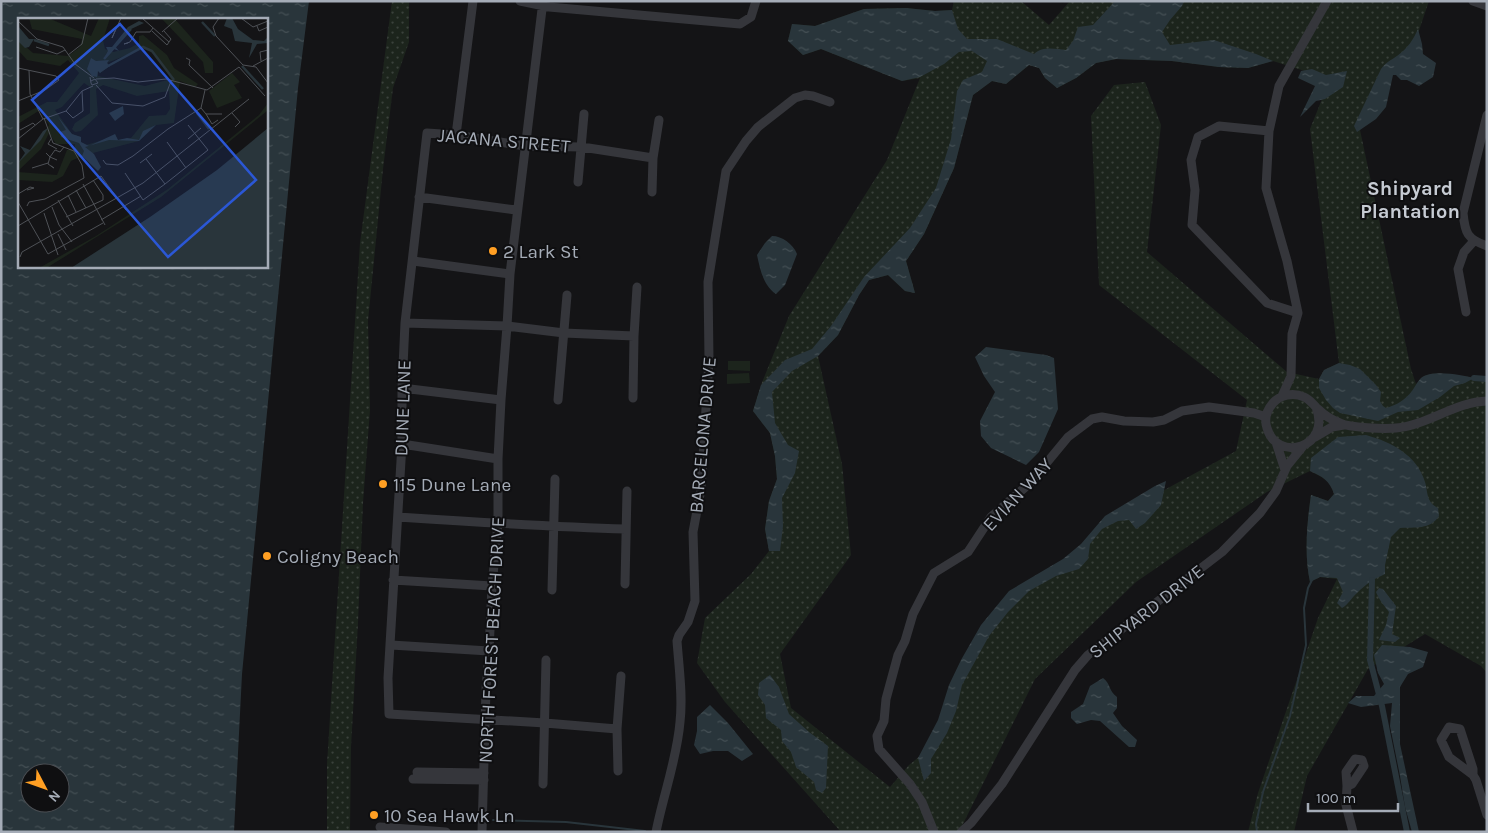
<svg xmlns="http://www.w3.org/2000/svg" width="1488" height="833" font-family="Karla,sans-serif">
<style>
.grass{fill:url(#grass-dots);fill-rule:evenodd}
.pitch{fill:#1c241c}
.water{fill:url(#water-ripples);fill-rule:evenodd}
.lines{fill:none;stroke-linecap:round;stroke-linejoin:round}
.stream{stroke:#29353b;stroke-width:2}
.canal{stroke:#29353b;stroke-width:6}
.minor{stroke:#35363b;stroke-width:9}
.poi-dot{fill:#ff9f23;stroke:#0f0f11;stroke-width:2}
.labels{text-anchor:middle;stroke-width:4;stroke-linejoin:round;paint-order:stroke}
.street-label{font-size:19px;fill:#a5acb7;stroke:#0f0f11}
.poi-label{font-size:19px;fill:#a5acb7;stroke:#0f0f11;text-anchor:start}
.neighbourhood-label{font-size:20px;font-weight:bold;fill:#c6cbd3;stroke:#0f0f11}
.inset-river{fill:none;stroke:#29353b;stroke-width:2.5}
.inset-road{fill:none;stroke:#4e5156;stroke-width:1}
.view{fill:#2b57d5;fill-opacity:0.15;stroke:#2b57d5;stroke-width:2.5}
.inset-edge{fill:none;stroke:#a5acb7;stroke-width:2.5}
</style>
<defs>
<pattern id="grass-dots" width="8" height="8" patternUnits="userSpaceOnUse" patternTransform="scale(1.25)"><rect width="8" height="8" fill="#1c241c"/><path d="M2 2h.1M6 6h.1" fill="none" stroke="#3a413b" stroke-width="1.8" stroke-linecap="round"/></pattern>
<pattern id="water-ripples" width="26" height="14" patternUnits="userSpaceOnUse" patternTransform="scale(1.25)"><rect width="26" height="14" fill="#29353b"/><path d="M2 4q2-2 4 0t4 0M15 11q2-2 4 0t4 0" fill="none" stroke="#455055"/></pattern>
</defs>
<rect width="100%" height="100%" fill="#141416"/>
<path class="grass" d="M392 1H409V42L393 88 383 169 368 321 370 410 363 503 358 623 351 747 350 832H327V764L360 243Z
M954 1H1021L1049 25 1070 1H1429L1406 69 1387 74 1360 130 1411 369 1416 384C1419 381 1422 376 1427 375 1437 372 1446 375 1455 376 1466 376 1476 378 1487 379V673L1481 666 1425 634 1368 669 1307 776 1294 832H1248L1258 793 1318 618 1337 579 1320 577 1310 582C1304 554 1307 523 1311 495L1328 501 1334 494C1330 480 1322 477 1310 471L1267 492 1136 582 1035 679 959 832H841L725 702 697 663 705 618 751 574 769 551 765 529 769 501 777 479 775 456 770 433 753 411 761 385 789 316 887 160 920 78 902 81 821 49 803 55 788 41 792 24 815 26 864 9 906 8 935 11 952 10ZM1116 59 1172 61 1219 67 1248 68 1273 61 1330 79 1310 129 1339 363 1324 370 1319 379 1287 372 1147 252 1161 125 1145 82 1114 85 1091 116 1099 285 1247 400 1236 451 1098 526 1080 554 1017 591 974 640 931 747 909 765 890 787 791 708 780 654 851 555 842 464 818 356 838 335 859 295 869 280 888 275 905 291 915 293 906 261 924 234 954 168 973 95 992 81 1006 84 1029 65 1039 68 1045 78 1057 88 1076 78 1096 63Z"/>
<path class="pitch" d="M728 361H750V371L728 370Z
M749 373 750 383 727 384V374Z"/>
<path class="water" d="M1 1H309L298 88 242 674 234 832H1ZM19 19H266V266H19ZM30 773H60V803H30Z
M1115 1H1184L1182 6 1170 20 1162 32 1170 45 1214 40 1256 54 1273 61 1248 68 1219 67 1172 61 1116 59 1096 63 1076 78 1057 88 1045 78 1039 68 1029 65 1006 84 992 81 973 95 954 168 924 234 906 261 915 293 905 291 888 275 869 280 859 295 838 335 818 356 792 371 772 392 775 423 788 445 799 451 795 473 782 498 783 526 780 551H769L765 529 769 501 777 479 775 456 770 433 753 411 761 385 785 360 812 349 831 326 864 277 910 228 936 188 951 139 957 91 963 80 982 72 987 61 972 51 959 52 944 64 920 77 902 81 821 49 803 55 788 41 792 24 815 26 864 9 906 8 935 11 952 10 958 29 967 39H997L1034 54C1043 46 1055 49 1066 50L1073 41 1078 27 1093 25Z
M1418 29 1422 44 1423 54 1436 63 1433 77 1419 86 1407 80H1401L1396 75H1393L1386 107 1376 119 1357 132 1354 126 1381 69C1385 63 1391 60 1397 56 1408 48 1413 40 1418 29Z
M1312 69 1326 75 1347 71 1343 87 1325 99 1316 101 1300 117 1315 86 1298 78 1301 71Z
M772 236C782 236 793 244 797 254L785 285 776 294C763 285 760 269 757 255L765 243Z
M986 347 1046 355 1054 358 1058 409 1039 452 1026 465 991 448 981 436 980 421 995 392 984 376 975 357Z
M1339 363 1350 365 1360 369 1376 385 1381 392 1380 401 1383 406 1386 408C1397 405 1405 400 1412 391 1415 387 1417 382 1421 378 1432 369 1462 375 1474 378L1465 383 1454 386 1440 397 1418 410 1398 412 1378 421 1340 413 1333 408 1326 400 1319 388V379L1324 370Z
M1366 435C1391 442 1417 455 1425 482 1428 492 1426 502 1438 508L1439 516C1430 530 1415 527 1400 528L1391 537 1385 565V574C1374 579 1366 584 1357 593 1351 598 1349 604 1342 608L1337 603 1343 592 1337 578 1320 577 1310 582C1304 554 1307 523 1311 495L1328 501 1334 494C1330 481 1322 476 1310 471L1311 458 1338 437Z
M1166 481 1161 505 1145 523 1136 529 1129 520 1118 521 1102 529 1090 544 1088 559 1079 569 1056 576 1029 591 1008 612 989 636 962 685 956 711 947 733 931 759V773L924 781 918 758 938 720 949 685 961 660 981 625 1009 591 1063 559 1081 544 1105 516 1155 486Z
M1379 588 1383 589 1396 606 1392 634 1400 638 1395 642 1379 640 1386 625 1389 612C1384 605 1379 600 1376 592Z
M1382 645 1410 647 1428 652 1423 667 1408 674 1400 687V744L1419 832H1412L1405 807 1400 776 1390 726 1392 703 1361 707 1348 703 1356 696H1374L1384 684 1378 673 1374 655Z
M770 675 779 687 789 714 809 732 828 746 826 788 822 793 816 790 814 782 796 767 791 752 782 741 781 730 766 718 765 705 758 695 759 683Z
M1103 678C1111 684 1108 690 1117 697V708L1113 713 1122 726 1137 740 1135 747H1129L1100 721 1091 720 1077 724 1071 718V712L1083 704 1090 686Z
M710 705 728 723 753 754 742 761 728 751H713L700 754 694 745 697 731V717Z"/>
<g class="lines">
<path class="stream" d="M473 820H479
M493 820 566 822 645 831
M1257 832 1256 824 1263 792 1290 716 1306 645 1304 608 1308 588 1312 580"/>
<path class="canal" d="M1474 378 1487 379
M1372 580 1370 660 1382 706 1407 832"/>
<path class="minor" d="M520 1 549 7 740 24 751 17 756 1
M1473 1 1487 6
M1487 115 1463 213C1465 233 1467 239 1487 246
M1269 131 1219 126 1198 137 1191 160 1195 190 1192 225 1267 303 1298 313
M456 135 473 1
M578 182 584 114
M652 192 653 158 659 120
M419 197 516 210
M413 261 510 274
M1466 312 1458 269 1464 252 1474 241
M405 323 507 326 564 333 634 336
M402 388 501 400
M1282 396 1291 376 1292 334 1298 313 1287 261 1266 188 1269 131 1279 86 1327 1
M633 398 634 336 637 287
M558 400 567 295
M1316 407C1332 448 1277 463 1267 428 1264 419 1267 410 1273 403 1280 395 1293 392 1304 397 1310 399 1313 405 1318 409 1324 415 1332 420 1340 423 1350 428 1385 429 1396 428 1428 425 1455 402 1487 401
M1315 437 1332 427 1344 425
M1276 442 1285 470
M402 444 498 459
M398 517C474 522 550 527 626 529
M393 580 492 586
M625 584 627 491
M552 590 555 479
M391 645 489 651
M617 729 545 723 389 714 388 678 402 444V388L405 323 427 133 456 135 525 146 582 147 653 158
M618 771 617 729 621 676
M417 772 484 773
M1473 775V769L1460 729 1449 727 1441 740 1449 757 1473 775 1476 780 1487 815
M413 779 484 780
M543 784 546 660
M1347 786 1352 784 1364 766 1362 760 1355 759 1346 772 1347 786 1346 805 1353 832
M380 827 446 832
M482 832 486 689 489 651 492 586 498 523V459L501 400 507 326 510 274 543 1
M656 832C663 796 677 759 680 722 683 696 679 668 677 641L679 635 688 622 695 601 693 532 701 489 709 360 708 282 726 171 746 141 758 127 795 98 805 95 813 96 830 102
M934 832 922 802 910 784 879 749 877 736 884 721 886 699 898 655 905 641 913 614 934 573 968 552 991 517 1030 483 1068 437 1092 419 1102 417 1124 421 1153 422 1164 420 1182 411 1209 407 1254 413 1266 417
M961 832 971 823 1002 784 1075 670 1088 655 1222 552 1260 513 1276 491 1287 466 1304 445"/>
</g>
<g class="poi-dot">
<circle cx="493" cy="251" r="5"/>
<circle cx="383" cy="484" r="5"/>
<circle cx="267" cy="556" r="5"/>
<circle cx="374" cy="815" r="5"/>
</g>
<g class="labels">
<g class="street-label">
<text transform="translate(504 140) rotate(5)" y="7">JACANA STREET</text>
<text transform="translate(402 408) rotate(-88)" y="7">DUNE LANE</text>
<text transform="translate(702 435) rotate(-85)" y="7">BARCELONA DRIVE</text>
<text transform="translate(1017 494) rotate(-47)" y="7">EVIAN WAY</text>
<text transform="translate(1146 611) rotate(-38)" y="7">SHIPYARD DRIVE</text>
<text transform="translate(491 640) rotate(-87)" y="7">NORTH FOREST BEACH DRIVE</text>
</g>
<g class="poi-label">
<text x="503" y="258">2 Lark St</text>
<text x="393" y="491">115 Dune Lane</text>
<text x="277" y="563">Coligny Beach</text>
<text x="384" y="822">10 Sea Hawk Ln</text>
</g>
<g class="neighbourhood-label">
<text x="1410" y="195">Shipyard<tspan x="1410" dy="23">Plantation</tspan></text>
</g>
</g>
<g transform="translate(18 18)">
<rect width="250" height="250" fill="#141416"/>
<path d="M11 0H30L73 18 81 0H92L85 22 87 31 95 34 112 30 121 25V18L125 17 149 37 156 50 180 66 177 69 162 63 156 105 138 107 121 123 75 135 82 152 64 138 53 143 45 158 34 164 0 162V154L39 157 49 132 57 131V126H38L31 115 23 131 0 153V144L22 122 31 107 22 92 0 106V99L29 84H39L61 55 50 42 42 48 9 42 0 32V22L15 35 50 38 62 29 64 21 14 11ZM128 29 140 40 153 61 127 68 80 58V53L82 55 92 48 89 45ZM66 65 72 69V95L57 105 54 111 57 114 63 113 80 97 78 71 85 67 119 78 151 73 152 91 148 97 131 98 113 120 100 122 97 116 95 119 68 127 63 124V119L54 116 37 92 44 89ZM143 0H156L195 44V55H187L185 44ZM250 85 249 93 143 179 30 249 21 250 78 218 150 171 241 97Z" fill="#1c241c" fill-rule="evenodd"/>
<path d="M214 55 222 64 216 67 224 80 199 90 191 73Z" fill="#1c241c"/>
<path d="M209 0H214L220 11 235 22 246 23 250 19V25L239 26 231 40 234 25 217 23 214 11 206 8ZM121 3 126 5 111 12 97 28 101 33 96 31 86 40 90 33 88 29H94L110 9ZM0 8 11 21H16L11 29 7 30 0 23ZM73 40 78 43 91 42 89 45 92 48 82 55 80 53 79 59 74 58 69 51ZM105 88 106 96 97 103 91 95ZM40 99 54 116 63 119V124L71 128 97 116 100 122 109 120 121 122 125 113 138 107 121 123 91 122 67 129 76 136 83 149 80 153 64 138 66 133 61 125 43 119 42 114 48 112ZM30 110 23 122 0 145 7 135 2 128 12 132 25 113ZM250 110V250H53L132 199 199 152Z" fill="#29353b"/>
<path class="inset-river" d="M184 4 197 18M16 22 31 27M86 41 113 11M90 48 125 29 134 33 156 62M224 48 245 71M179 95 191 111"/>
<path class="inset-road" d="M124 0 151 24M201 0 195 9 198 18 225 47 238 49 250 65M223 0 235 9 250 3M0 3 19 21 45 29 57 46 76 60M239 8 241 13 250 9M97 13 94 20 103 0M134 13 149 27 153 21 146 13M144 14 160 0M110 25 106 26 112 24 118 14H132L135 10M18 29 39 36 47 32M50 37 64 26 70 0M168 40 172 42 171 47 195 70M243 43 242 34 250 32M235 48 250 40M0 50 38 58 41 62 27 72 0 83M11 52 12 76 25 101M72 59 73 65 74 67 80 65 77 61 73 63M78 61 96 60 120 64 148 61 189 72 221 49 247 78M78 67 94 85 125 88 147 79 153 63M183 90 188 96H204M48 93 55 100 65 93 64 73M214 95 222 104 217 109M188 96 194 106 200 102M2 112 15 105 17 107M0 121 25 101 48 93 64 73 75 68M33 121 30 126 39 131M170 121 183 110M149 124 168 150M28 135 32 139 37 132 42 134 46 129M128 141 147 166M85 142 88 146 100 147 115 138 150 111 183 90 187 72M122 145 134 136M33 148 36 150 30 146 32 139 39 142M14 150 30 145M107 155 125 182 147 166 190 132 170 107M65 166 87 207M58 172 68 190M0 176 12 169 16 170 9 172M50 177 58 194M40 182 55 208M0 184 30 236 85 205M9 188 11 184 27 181 66 160 64 147 56 133 35 125 26 100M34 189 41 207 54 224M26 195 40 237M48 199 85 182V177L75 162M83 202 123 178M0 208 83 158 108 192M40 216 48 232M2 239 4 234 125 165 231 81"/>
<path class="view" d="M102 6 238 162 150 239 14 82Z"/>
<rect width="250" height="250" class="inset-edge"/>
</g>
<rect width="1488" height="833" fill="none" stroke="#a5acb7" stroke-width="5"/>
<g transform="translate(45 788) rotate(131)"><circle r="24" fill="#0f0f11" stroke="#4b4e53"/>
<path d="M0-4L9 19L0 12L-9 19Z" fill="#ff9f23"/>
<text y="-8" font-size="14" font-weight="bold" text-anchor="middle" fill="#a5acb7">N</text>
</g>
<path d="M1308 803v8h90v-8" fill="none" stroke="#a5acb7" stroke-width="2.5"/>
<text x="1316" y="803" font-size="15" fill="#a5acb7" stroke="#0f0f11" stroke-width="4" paint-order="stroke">100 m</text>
</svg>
